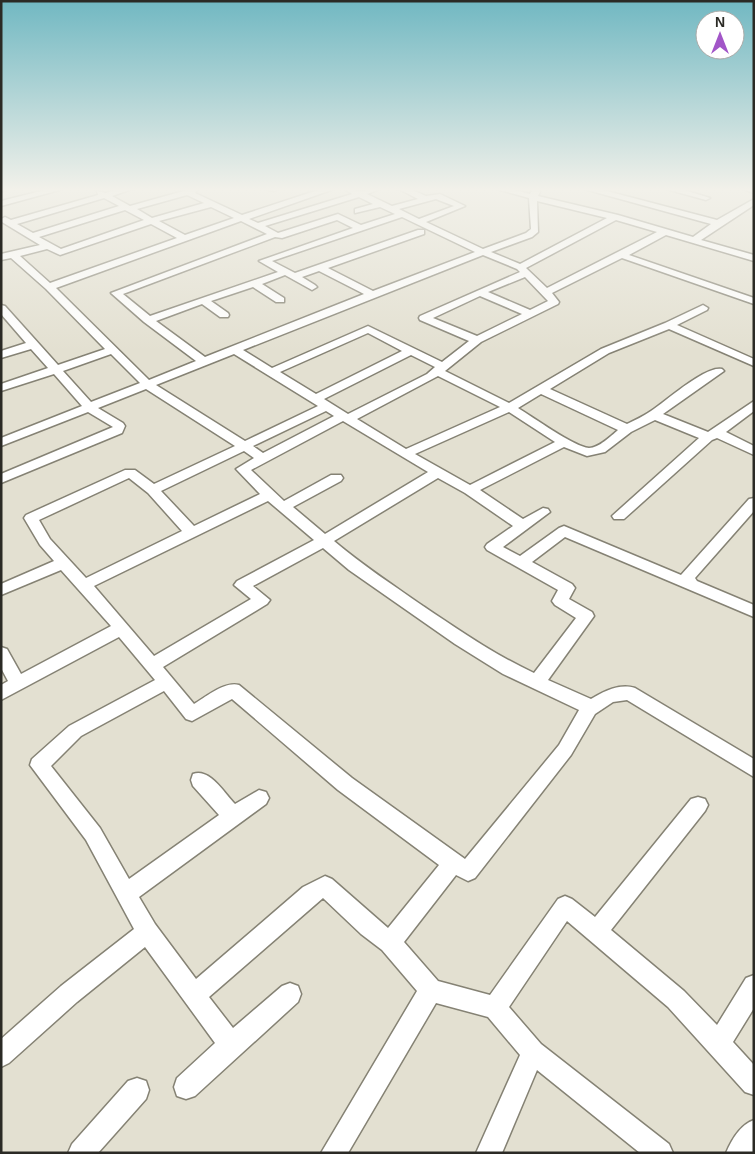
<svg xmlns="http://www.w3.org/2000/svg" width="755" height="1154" font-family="Helvetica,sans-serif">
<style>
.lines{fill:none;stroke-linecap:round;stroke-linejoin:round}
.minor-casing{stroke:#858274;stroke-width:3}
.minor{fill:#fff;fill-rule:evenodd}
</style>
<rect width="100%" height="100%" fill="#e3e0d1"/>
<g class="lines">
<defs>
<path id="minor" d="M1 189H8L1 192Z
M49 189H63L1 206V201Z
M118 189H132L112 196 130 206 187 190 198 189 195 193 242 215 321 189H334L249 219 258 223 352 194 345 189 360 191 379 189 367 194 392 206 418 199 399 189H410L426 196 440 194 465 206 426 222 483 249 526 233 531 229 529 198 496 189H511L530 194 533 189H541L538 196 618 215 693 237 711 224 584 189H599L717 220 754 199V205L701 240 754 255V261L666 235 629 255 754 298V304L622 258 552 293 559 302 558 304 481 342 445 371 509 403 601 349 665 323 703 305 708 308 707 310 677 325 754 359V366L669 329 609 353 550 389 627 424C635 420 644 416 651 411 666 401 706 365 722 369L724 371 663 414 708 432 754 401V411L726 432 754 446V455L717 438 712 440 624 519H614L612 516 699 438 655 420 631 432 605 452 587 456 564 447 480 490 523 519 543 508 548 509 550 512 503 547 520 556 559 528 564 526 681 575 749 499 754 498V511L695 578 697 581 754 605V617L565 537 532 562 572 584 575 588 569 599 592 612 594 616 548 680 591 699C604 691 620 683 635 688L754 759V777L627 700 613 702 595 714 571 755 475 878 468 881 456 875 404 942 438 981 490 995 558 899 565 896 572 899 595 917 691 799 698 797 705 799 708 805 705 811 611 930 684 991 717 1025 746 978 754 975V1008L733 1042 754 1065V1095L745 1092 668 1007 567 921 509 1007 541 1044 669 1144 673 1153H640L537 1070 502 1153H476L520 1055 488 1017 436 1003 348 1153H321L417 991 382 950 361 934 323 898 209 997 233 1028 282 986 290 983 298 986 301 994 298 1002 195 1096 186 1099 177 1096 174 1087 177 1078 215 1043 145 947 77 1002 9 1063 1 1067V1039L61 986 134 929 86 840 30 765 32 759 69 726 155 680 119 637 1 700V685L8 681 1 668V647L7 649 21 674 111 626 61 570 1 595V584L54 561 40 545 24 518 26 515 125 470H135L154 484 235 446 146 389 98 408 123 423 125 426 122 433 1 483V474L113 427 88 412 1 446V438L82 406 54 374 1 391V384L48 368 31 349 1 358V351L26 343 1 314V305L5 306 58 365 105 349 46 289 11 258 1 260V254L40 245 2 222 1 219 5 217 11 220 98 195 97 191 106 193ZM187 195 204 203 152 218 137 209ZM359 197 373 204 355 209V213L380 207 395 214 361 225 338 214 278 233 265 226ZM104 198 119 206 33 233 17 224ZM436 199 454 206 419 219 399 209ZM537 201 607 218 520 264 491 252 532 237 538 232ZM211 207 234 218 185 235 159 221ZM125 210 144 220 61 249 39 237ZM402 217 475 252 373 291 328 268 424 234V230H418L295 273 272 261ZM337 220 353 228 259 261 278 272 150 316 123 294 275 237 282 238ZM616 220 657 232 547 288 526 268ZM241 221 267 234 111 293 144 322 196 361 149 380 56 288ZM151 224 177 238 50 283 20 256 47 249 60 255ZM483 255 517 269 520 272 420 316 419 318 420 320 469 341 442 362 368 326 272 368 243 350ZM319 271 364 294 205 357 156 321 202 304 220 317H228L229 315 228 313 211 301 253 287 276 302H284V298L262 284 285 275 312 290 317 287 315 285 302 277ZM525 277 548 301 530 310 488 292ZM480 296 522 314 477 336 433 318ZM368 333 402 351 316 394 280 372ZM111 354 140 383 91 402 63 371ZM234 354 318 406 245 441 156 385ZM411 355 435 367 427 374 348 414 324 399ZM438 376 500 407 406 449 357 419ZM541 394 618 430C611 436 599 448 589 448 574 447 533 417 518 408ZM326 411 334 416 263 453 253 446ZM509 412 555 442 470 485 415 454ZM343 421 428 472 325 534 293 507 341 481 343 478 341 475H331L284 501 251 470ZM244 451 254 458 236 469 260 494 194 526 161 491ZM129 478 148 493 182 531 86 578 50 539 39 520ZM438 478 465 493 513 526 487 544 485 547 487 550 558 590 552 601 555 605 576 618 534 673C495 655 459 630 423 606 393 585 362 565 334 541ZM268 501 314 540 237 581 234 585 251 599 154 656 94 586ZM323 548 349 570 455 644 503 674 579 710 559 745 465 859 352 778 239 685C225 681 206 697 194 704L163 667 267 604 270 600 253 586ZM164 691 186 719 192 721 232 699 338 790 439 865 388 928 332 879 325 876 303 887 196 979 155 924 139 897 266 804 269 798 266 792 259 790 235 804C224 793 210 768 193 774L191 780 193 786 219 815 129 879 100 828 51 766 81 736Z
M265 189H278L274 191Z
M666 189H681L710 198 706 200Z
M743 189H754V193Z
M137 1078 146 1081 149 1090 146 1099 98 1153H68L72 1144 128 1081Z
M754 1120V1153H726C732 1139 740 1125 754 1120Z"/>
</defs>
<use href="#minor" class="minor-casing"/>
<use href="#minor" class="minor"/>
</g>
<linearGradient id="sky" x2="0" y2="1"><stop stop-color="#71b8c2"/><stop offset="0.54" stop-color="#f2f1ea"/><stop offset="1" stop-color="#f2f1ea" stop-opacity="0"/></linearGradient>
<rect width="755" height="351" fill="url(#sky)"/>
<rect width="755" height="1154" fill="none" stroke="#2b2a25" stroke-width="5"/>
<g transform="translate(720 35)"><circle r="24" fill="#ffffff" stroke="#aaaaa8"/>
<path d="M0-4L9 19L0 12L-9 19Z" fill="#a256c8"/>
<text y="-8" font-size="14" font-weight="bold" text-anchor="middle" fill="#2b2a25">N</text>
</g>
</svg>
